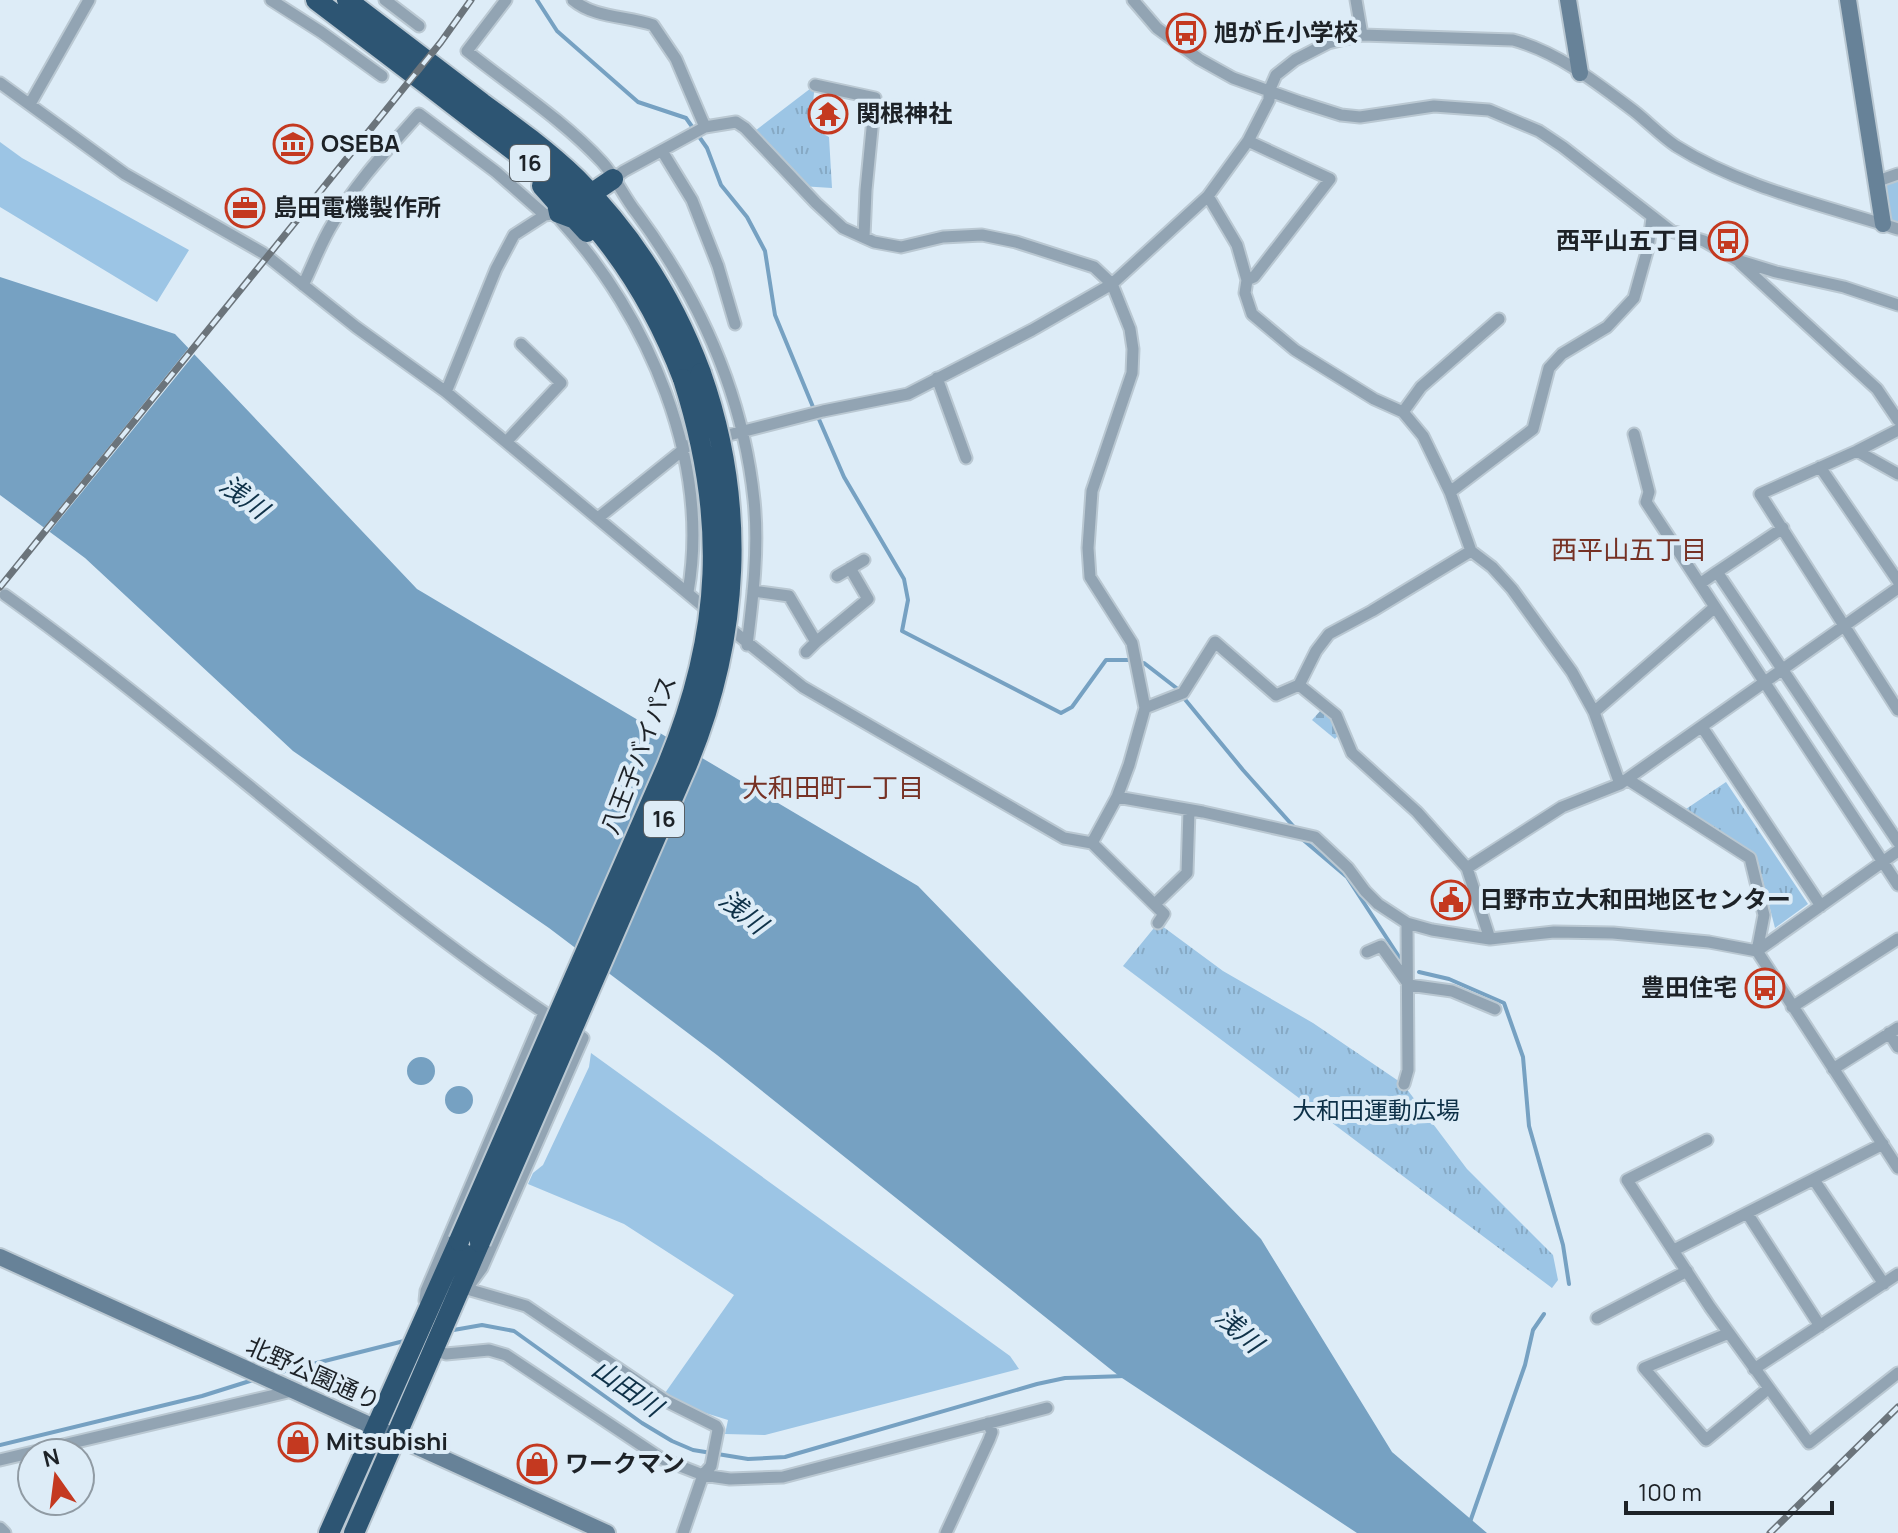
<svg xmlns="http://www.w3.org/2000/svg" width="1898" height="1533" font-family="Manrope,'Noto Sans JP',sans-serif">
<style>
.cemetery{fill:url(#cemetery-stones)}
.park{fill:url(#park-tufts)}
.pitch{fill:#9cc5e5}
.water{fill:#76a1c2}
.pier{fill:#ddecf7}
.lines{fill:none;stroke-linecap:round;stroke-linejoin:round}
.stream{stroke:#76a1c2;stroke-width:4}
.street-casing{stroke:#bac8d2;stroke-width:15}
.secondary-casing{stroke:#bac8d2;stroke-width:20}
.highway-casing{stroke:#bac8d2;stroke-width:24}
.street{stroke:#92a4b3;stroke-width:11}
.secondary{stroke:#678298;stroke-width:16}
.highway{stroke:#2d5573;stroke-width:20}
.rail-casing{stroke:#6b747b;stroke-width:7}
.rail{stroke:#ddecf7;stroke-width:4;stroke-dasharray:12;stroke-linecap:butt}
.highway-bridge-casing{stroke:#bac8d2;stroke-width:24;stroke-linecap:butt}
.highway-bridge{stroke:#2d5573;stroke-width:20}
.labels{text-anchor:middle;stroke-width:8;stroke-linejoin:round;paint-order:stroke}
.shield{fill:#ddecf7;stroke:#575f65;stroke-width:2}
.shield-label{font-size:22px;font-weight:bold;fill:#1d2227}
.poi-label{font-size:24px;font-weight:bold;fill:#1d2227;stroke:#ddecf7;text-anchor:start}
.street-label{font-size:24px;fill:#1d2227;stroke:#ddecf7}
.park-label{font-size:24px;fill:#0d3047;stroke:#ddecf7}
.water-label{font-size:26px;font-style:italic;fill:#0f3249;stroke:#ddecf7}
.neighbourhood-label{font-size:26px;fill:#763124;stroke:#ddecf7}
</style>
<defs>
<pattern id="cemetery-stones" width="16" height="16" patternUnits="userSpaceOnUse" patternTransform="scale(2)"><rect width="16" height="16" fill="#9cc5e5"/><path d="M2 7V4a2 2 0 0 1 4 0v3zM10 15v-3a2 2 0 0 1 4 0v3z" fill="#86a9c4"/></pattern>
<pattern id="park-tufts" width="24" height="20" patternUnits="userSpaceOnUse" patternTransform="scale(2)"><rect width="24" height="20" fill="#9cc5e5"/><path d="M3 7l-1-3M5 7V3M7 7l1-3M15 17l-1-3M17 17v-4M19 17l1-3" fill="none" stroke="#86a9c4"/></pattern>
</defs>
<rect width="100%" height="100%" fill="#ddecf7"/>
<path class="cemetery" d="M1322 709 1337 722 1341 732 1335 739 1312 720Z"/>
<path class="park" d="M815 85 810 127 829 137 832 188 800 186 751 134Z
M1898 174V229L1883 224 1878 181Z
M1726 782 1808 904 1775 928 1757 858 1686 809Z
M1158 923 1223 971 1313 1023 1403 1084 1467 1169 1553 1255 1558 1280 1552 1288 1123 966Z"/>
<path class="pitch" d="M0 142 22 158 189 250 157 302 0 207Z
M591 1053 1010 1356 1019 1369 765 1435 725 1434 728 1420 696 1410 665 1393 734 1295 624 1224 528 1184 533 1173 543 1165 589 1067Z"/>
<path class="water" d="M0 277 175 334 417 589 918 886 1261 1239 1392 1452 1487 1533H1357L1119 1376 717 1055 549 928 293 751 85 558 0 495Z
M407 1071a14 14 0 1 1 28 0a14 14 0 1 1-28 0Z
M445 1100a14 14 0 1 1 28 0a14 14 0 1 1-28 0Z"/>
<path class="pier" d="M191 345 197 351 47 535 41 531Z"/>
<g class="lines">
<path class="stream" d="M537 0 557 31 638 102 686 118 707 148 721 185 747 217 765 251 775 315 813 407
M818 417 844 477 904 579 908 600 902 631 1061 713 1072 707 1106 660H1131
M1144 663 1179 690
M1183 697 1243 770 1294 827
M1301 838 1347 877 1405 966
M1419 972 1449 979 1504 1003 1523 1057 1529 1126 1563 1245 1569 1284
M448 1331 482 1325 514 1331 642 1423 672 1441 693 1450 748 1459 785 1457 1037 1384 1065 1378 1125 1376
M273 1374 408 1340
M0 1445 202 1396 253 1380
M1470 1522 1525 1365 1533 1330 1544 1314"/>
<defs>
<path id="street" d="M271 0 321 32 382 76
M385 0 419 26
M506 0 467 51C512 87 563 120 602 162 615 176 624 197 636 212 699 297 743 394 754 500 759 548 753 597 747 645
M573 0C594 18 627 16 653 25L676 59 705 127
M1133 0 1157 28 1199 59 1233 78 1300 102 1341 115 1360 117 1434 106 1489 110 1539 131 1563 147 1671 231 1704 241 1737 260 1776 272 1844 287 1898 305
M1356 0 1362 35
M0 83 125 174 263 253 356 327 446 392 710 612
M815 85 875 98 866 190 864 237
M30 104 89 0
M662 151 692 200 718 266 735 324
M613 179 624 171 705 127 736 122 745 128 816 203 843 228 874 242 901 247 943 237 982 235 1016 242 1094 267 1112 284 1130 329 1133 349 1132 373 1092 491 1088 548 1090 577 1132 643 1145 708 1129 765 1117 797
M1878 181 1898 174
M1208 196 1237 245 1247 280 1245 293 1252 314 1295 350 1374 399 1403 412 1423 436 1450 492 1471 551 1492 567 1512 589 1572 672 1594 712 1620 784
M1740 263 1877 389 1898 420
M1247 280 1254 277 1330 179 1248 141
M303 285C313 265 321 242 333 223 356 182 388 149 419 114L496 172 545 215
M937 378 966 458
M446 392 496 269 514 235 545 215 559 213 561 221C648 316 711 461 688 592
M1403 412 1421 387 1499 319
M1898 430 1857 451 1760 494 1898 710
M1634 434 1649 492 1646 502 1898 885
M506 442 561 383 521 344
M1857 451 1898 474
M1820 467 1898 581
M1450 492 1533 429 1549 368 1562 354 1607 327 1634 298 1648 248 1652 218
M598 518 689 445 823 411 908 394 1032 330 1112 284 1208 196 1248 141 1269 100V91L1276 75 1295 60 1328 43 1362 35 1513 40C1558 52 1597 83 1634 111 1648 122 1661 136 1676 146 1743 188 1823 205 1898 229
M1717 572 1783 528
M837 576 864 560
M1701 583 1717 572 1898 842
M753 591 789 596 816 642 806 652
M5 595C202 736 378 907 583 1038L482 1268 468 1287
M723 623 803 687 1064 838 1092 843 1164 914 1158 923
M816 642 868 599 850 568
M1299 685 1316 651 1329 634 1372 611 1471 551
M1145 708 1183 693 1215 642 1276 695 1299 685 1336 715 1352 753 1417 812 1467 868 1490 939
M1594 712 1715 607
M1702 727 1821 906
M1627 779 1750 858 1764 915 1757 951 1898 1168
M1092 843 1117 797 1203 812 1315 837 1348 868 1365 891 1378 904 1407 923 1432 930 1490 939 1554 932 1613 933 1709 942 1757 951 1898 851
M1467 868 1562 807 1620 784 1898 588
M1155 904 1187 873 1189 810
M1367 952 1381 946 1409 985 1452 991 1495 1009
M1792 1007 1898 939
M1889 1033 1898 1047
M1833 1069 1898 1028
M1404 1084 1408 1070 1407 923
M1707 1140 1627 1180 1710 1307 1809 1443 1898 1373
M1814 1180 1884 1284
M1747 1213 1820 1326
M1674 1250 1883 1144
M467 1289 526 1306 666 1401 716 1426 718 1430 711 1466 703 1475 683 1533
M425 1301 426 1291 544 1013
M1597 1318 1687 1271
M1729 1333 1644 1368 1706 1440 1769 1388
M435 1350 446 1354 489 1350 506 1355 662 1459 703 1475 730 1479 783 1477 1047 1408
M1754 1369 1898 1274
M0 1460 292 1391
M0 1528 5 1533
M946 1533 989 1440 992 1432 988 1423"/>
<path id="secondary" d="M1568 0 1580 73
M1848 0 1883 224
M0 1257 607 1533"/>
<path id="highway" d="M316 0C370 41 423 81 476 122 510 148 545 173 575 204 623 255 658 313 683 379
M347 0C392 34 437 69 482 103 515 127 548 151 577 179 632 234 674 300 701 373
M542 186 557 203 559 213 575 219 587 232
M591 194 613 179
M329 1533 459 1241
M354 1533 480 1242"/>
</defs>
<use href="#street" class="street-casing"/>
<use href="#secondary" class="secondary-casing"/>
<use href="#highway" class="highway-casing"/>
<use href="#street" class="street"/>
<use href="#secondary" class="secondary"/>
<use href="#highway" class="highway"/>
<defs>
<path id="rail" d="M0 587 441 42 471 0
M1770 1533 1898 1407"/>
</defs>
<use href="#rail" class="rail-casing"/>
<use href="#rail" class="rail"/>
<defs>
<path id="highway-bridge" d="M459 1241 667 766C723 632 727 517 683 379
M480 1242 687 765C740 638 747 503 701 373"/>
</defs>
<use href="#highway-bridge" class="highway-bridge-casing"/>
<use href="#highway-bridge" class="highway-bridge"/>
</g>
<defs>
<symbol id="bus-ring" viewBox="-11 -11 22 22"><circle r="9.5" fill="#ddecf7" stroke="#c43920" stroke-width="1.5"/><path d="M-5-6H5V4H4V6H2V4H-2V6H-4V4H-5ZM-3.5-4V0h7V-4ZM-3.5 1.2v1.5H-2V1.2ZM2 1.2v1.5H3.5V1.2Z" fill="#c43920"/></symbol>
<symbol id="temple-ring" viewBox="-11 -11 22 22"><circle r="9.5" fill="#ddecf7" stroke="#c43920" stroke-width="1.5"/><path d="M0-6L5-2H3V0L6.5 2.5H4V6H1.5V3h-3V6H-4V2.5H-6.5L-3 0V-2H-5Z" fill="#c43920"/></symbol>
<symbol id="museum-ring" viewBox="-11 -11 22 22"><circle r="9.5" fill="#ddecf7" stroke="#c43920" stroke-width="1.5"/><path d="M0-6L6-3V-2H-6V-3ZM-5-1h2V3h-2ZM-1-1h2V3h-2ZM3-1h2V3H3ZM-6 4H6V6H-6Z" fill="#c43920"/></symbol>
<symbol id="office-ring" viewBox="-11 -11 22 22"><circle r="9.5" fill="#ddecf7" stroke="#c43920" stroke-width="1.5"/><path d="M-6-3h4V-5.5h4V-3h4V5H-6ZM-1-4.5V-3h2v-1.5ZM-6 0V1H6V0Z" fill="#c43920"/></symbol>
<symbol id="civic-ring" viewBox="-11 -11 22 22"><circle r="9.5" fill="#ddecf7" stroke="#c43920" stroke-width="1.5"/><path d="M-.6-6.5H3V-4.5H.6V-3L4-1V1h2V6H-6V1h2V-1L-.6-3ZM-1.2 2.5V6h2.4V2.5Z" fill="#c43920"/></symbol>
<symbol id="shop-ring" viewBox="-11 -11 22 22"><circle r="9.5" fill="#ddecf7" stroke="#c43920" stroke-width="1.5"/><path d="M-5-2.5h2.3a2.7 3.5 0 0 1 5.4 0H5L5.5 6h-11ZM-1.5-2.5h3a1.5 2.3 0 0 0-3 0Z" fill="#c43920"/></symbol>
</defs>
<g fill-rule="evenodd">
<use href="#bus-ring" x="1164" y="11" width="44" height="44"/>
<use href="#temple-ring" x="806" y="92" width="44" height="44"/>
<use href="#museum-ring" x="271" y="122" width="44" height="44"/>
<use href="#office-ring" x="223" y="186" width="44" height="44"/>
<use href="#bus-ring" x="1706" y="219" width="44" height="44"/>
<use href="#civic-ring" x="1429" y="878" width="44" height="44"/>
<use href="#bus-ring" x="1743" y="966" width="44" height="44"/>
<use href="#shop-ring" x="276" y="1420" width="44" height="44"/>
<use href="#shop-ring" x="515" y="1442" width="44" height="44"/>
</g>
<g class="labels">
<g class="shield">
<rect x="510" y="145" width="40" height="36" rx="6"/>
<rect x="644" y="801" width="40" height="36" rx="6"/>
</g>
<g class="shield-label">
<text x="530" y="171">16</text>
<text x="664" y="827">16</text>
</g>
<g class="poi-label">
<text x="1214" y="41">旭が丘小学校</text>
<text x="856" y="122">関根神社</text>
<text x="321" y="152">OSEBA</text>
<text x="273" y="216">島田電機製作所</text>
<text x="1700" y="249" text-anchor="end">西平山五丁目</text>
<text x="1479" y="908">日野市立大和田地区センター</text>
<text x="1737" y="996" text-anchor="end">豊田住宅</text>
<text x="326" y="1450">Mitsubishi</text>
<text x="565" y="1472">ワークマン</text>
</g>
<g class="street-label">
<text transform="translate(639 755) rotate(-69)" y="8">八王子バイパス</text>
<text transform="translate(313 1374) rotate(24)" y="8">北野公園通り</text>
</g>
<g class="park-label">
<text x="1376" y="1119">大和田運動広場</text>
</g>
<g class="water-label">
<text transform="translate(244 497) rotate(37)" y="9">浅川</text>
<text transform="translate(743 912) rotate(39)" y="9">浅川</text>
<text transform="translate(1239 1330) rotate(42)" y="9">浅川</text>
<text transform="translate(627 1388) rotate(35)" y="9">山田川</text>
</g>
<g class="neighbourhood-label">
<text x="1629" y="559">西平山五丁目</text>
<text x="833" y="797">大和田町一丁目</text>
</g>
</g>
<g transform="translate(56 1477) rotate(346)"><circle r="38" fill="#ddecf7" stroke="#909ba4" stroke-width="2"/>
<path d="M0-6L14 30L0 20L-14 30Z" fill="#c43920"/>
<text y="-12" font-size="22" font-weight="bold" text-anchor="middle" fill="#1d2227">N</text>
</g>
<path d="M1626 1501v12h206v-12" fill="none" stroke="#1d2227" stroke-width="4"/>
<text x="1638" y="1501" font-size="24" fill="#1d2227" stroke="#ddecf7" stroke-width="6" paint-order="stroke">100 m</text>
</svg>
